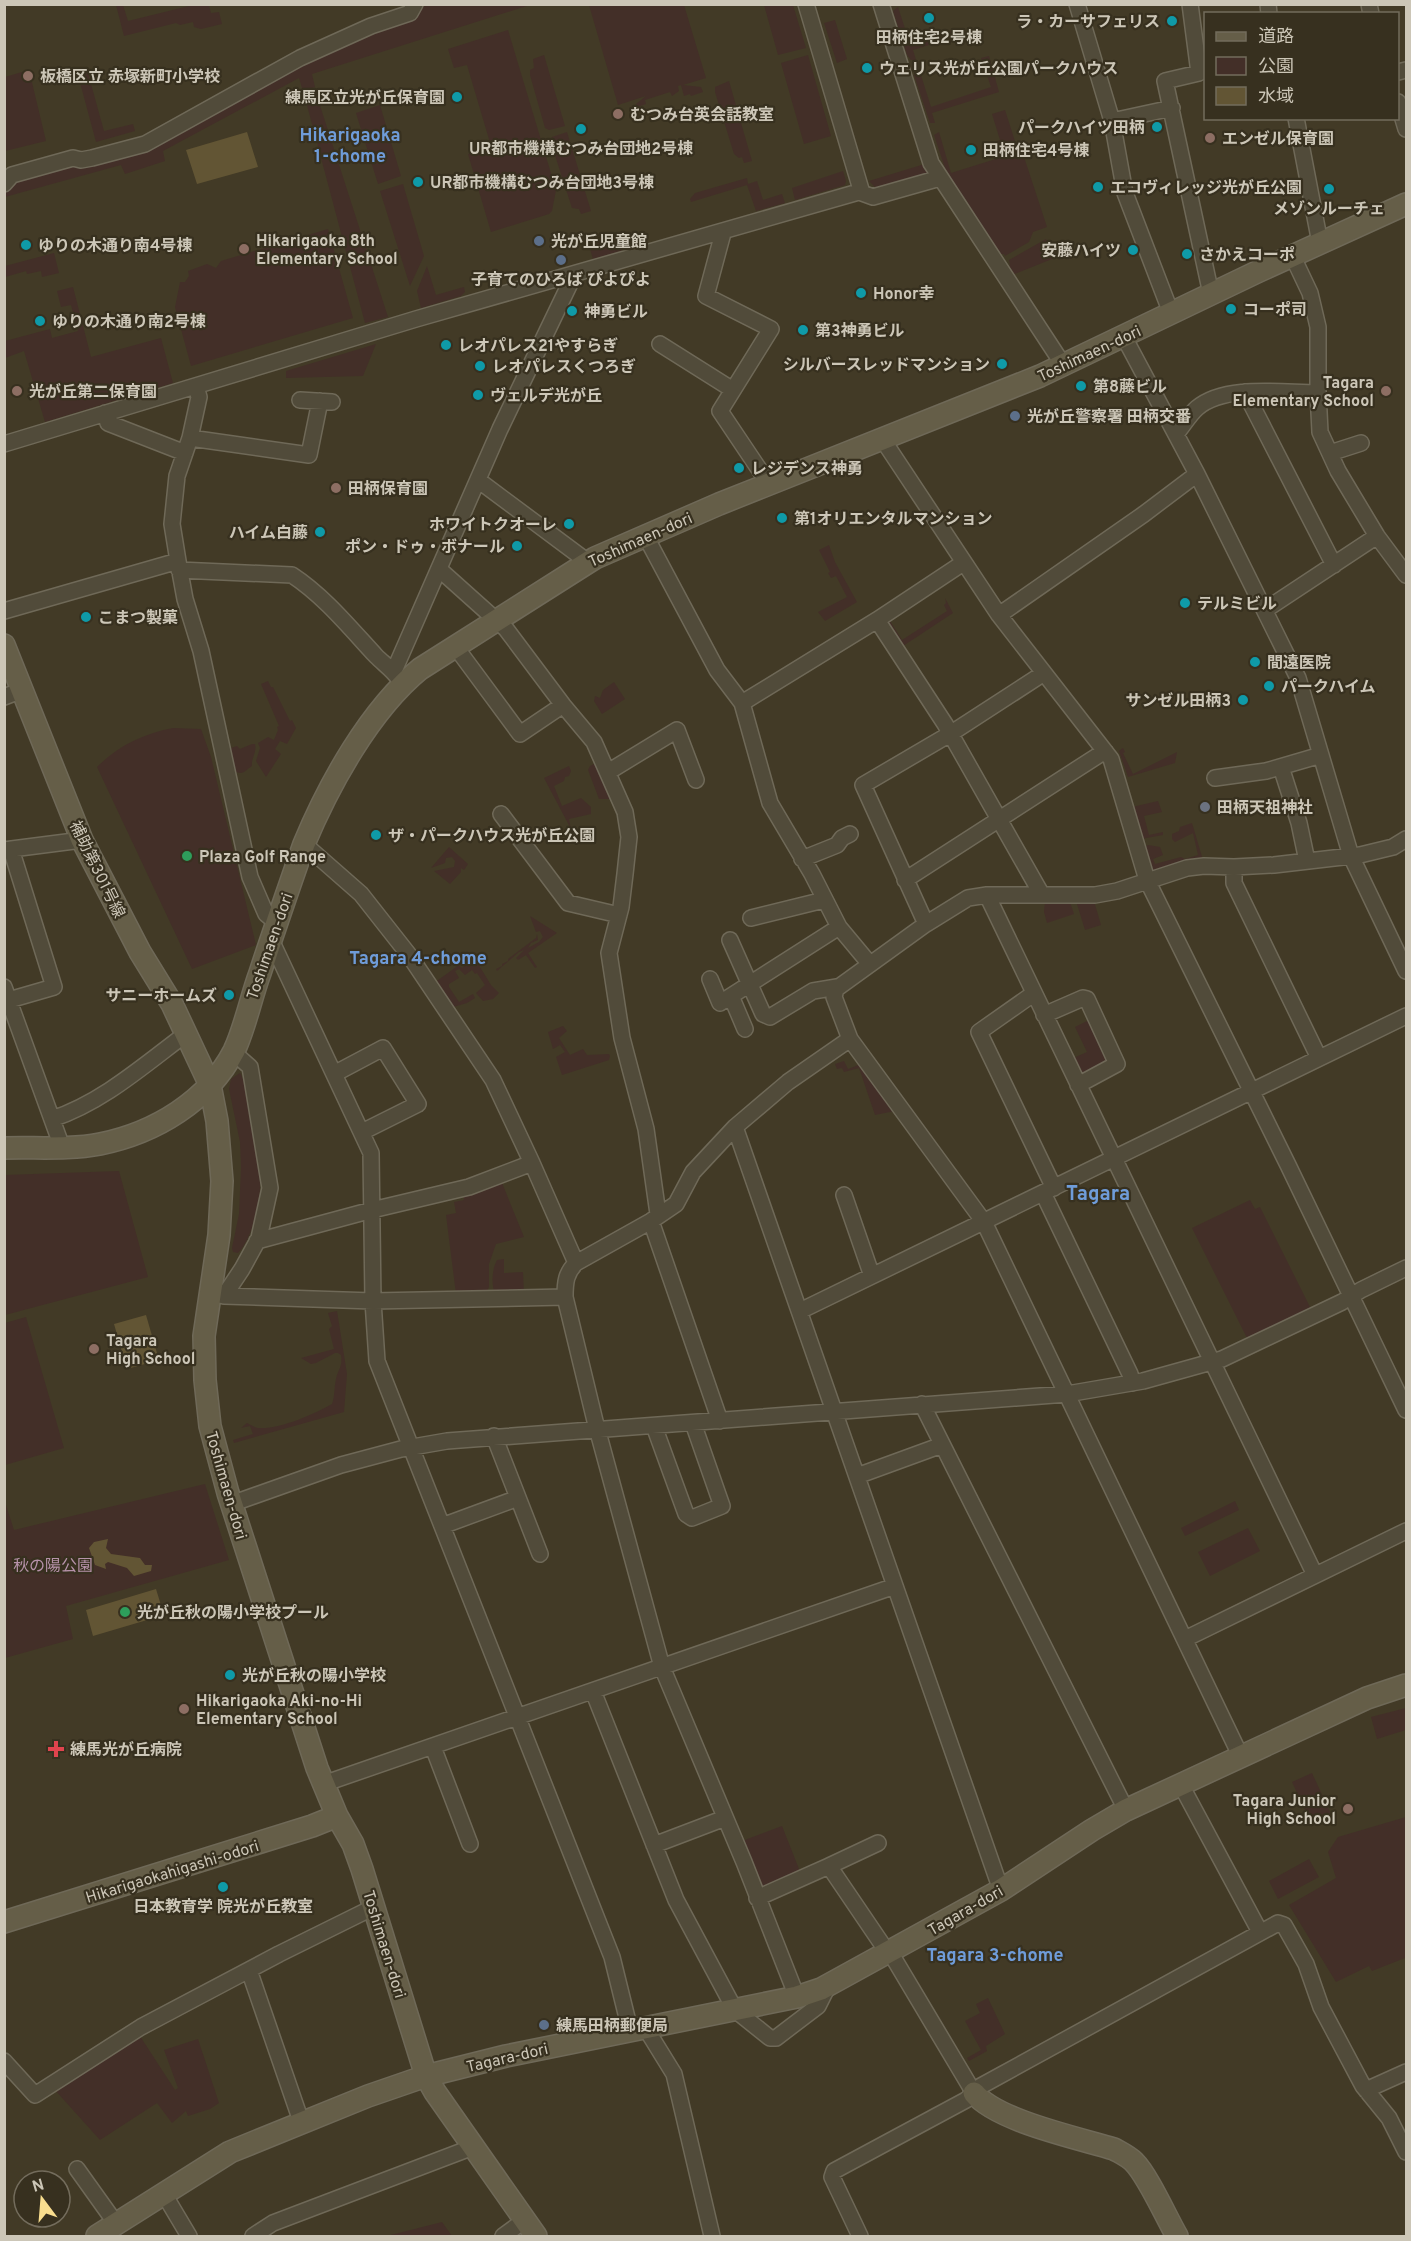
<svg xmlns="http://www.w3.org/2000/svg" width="1411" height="2241" font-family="Overpass,'Noto Sans JP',sans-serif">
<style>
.green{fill:#432f28}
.water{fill:#625534}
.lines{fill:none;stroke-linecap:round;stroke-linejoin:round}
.street-casing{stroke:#6f6958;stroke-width:18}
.secondary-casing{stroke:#6f6958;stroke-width:24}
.street{stroke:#514b3a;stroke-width:15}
.secondary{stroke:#655e48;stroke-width:21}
.culture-dot{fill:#0f9aa8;stroke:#37301f;stroke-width:2}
.education-dot{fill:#8d6e63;stroke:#37301f;stroke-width:2}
.service-dot{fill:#5c6f8a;stroke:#37301f;stroke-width:2}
.worship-dot{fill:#6b7280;stroke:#37301f;stroke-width:2}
.leisure-dot{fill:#2e9e5b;stroke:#37301f;stroke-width:2}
.health-dot{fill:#e0444e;stroke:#37301f;stroke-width:2}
.labels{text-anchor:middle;stroke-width:4.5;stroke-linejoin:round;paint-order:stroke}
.poi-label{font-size:16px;font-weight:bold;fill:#ccc6b7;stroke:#37301f;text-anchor:start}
.street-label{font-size:16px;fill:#ccc6b7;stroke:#37301f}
.park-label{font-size:16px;fill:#b692a9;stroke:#37301f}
.neighbourhood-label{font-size:18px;font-weight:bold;fill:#6f9cd9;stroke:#37301f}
.quarter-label{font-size:20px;font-weight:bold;fill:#6f9cd9;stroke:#37301f}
</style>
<rect width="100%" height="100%" fill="#423a26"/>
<path class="green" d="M431 4 530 5 312 74 315 87 303 91 299 78 163 151 165 161 125 174 121 165 5 197V186L14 178 147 148 307 61 417 9Z
M116 5H123L128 21 193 5H215L209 6 211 13 219 12 222 24 201 29 194 27 193 22 180 25 176 23 124 36Z
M589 5H684L706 78 683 85 701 87 703 92 691 96 690 94 684 96 681 85 678 86 679 91 672 96 670 92 645 100 646 104 637 107 636 104 646 96 618 105Z
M764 5H793L806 48 778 55Z
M898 7 910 44 959 28 961 35 913 50 916 60H911L907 55 893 11Z
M835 20 847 59 837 63 824 23Z
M508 30 556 190 552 211 549 214 491 232 468 154 491 146 467 65 454 68 448 49Z
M544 55 565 126 549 130 545 128 530 75V70L534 68 533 59Z
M808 55 831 136 804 144 781 63Z
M989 56 999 92 932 113 935 123H930L914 75 919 69 931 107 991 87 981 58Z
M29 70 46 141 5 151V77Z
M88 73 104 131 133 124 135 131 96 142 78 75Z
M729 81 752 161 744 163 742 157 739 158 734 154 715 92V87Z
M315 90 388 317 365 323 304 94Z
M380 105 401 176 378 184 356 113Z
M1005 110 1020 157H1024L1047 227 1033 232 1029 242 1005 256 1004 254H996L949 180 934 135 939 132 951 173 999 158 995 142 1000 140 992 114Z
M567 132 591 211 581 214 579 209 572 208 551 143 552 137Z
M928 163 932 177 880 192 869 181Z
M843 171 846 181 845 185 795 200 792 188Z
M747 178 748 184 757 181 763 200 782 194 785 203 756 211 747 185 691 202 690 199 695 193Z
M403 184 424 256 410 286 380 191Z
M328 229 353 318 191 366 175 307 180 282H185L189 276 188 271 207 264 216 268 221 261Z
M1046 239 1048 243 1052 242 1057 257 1012 275 1008 269 1010 265 1009 260Z
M621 240 624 250 593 259 590 249 593 244 600 241 602 245Z
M54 253 59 273 42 277 41 271 27 274 26 271 5 277V266Z
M427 266 436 295 464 287 465 292 461 296 421 308 417 291Z
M73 287 91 357 161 338 173 383 45 422 24 351 5 358V341L50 329 52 338 78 331 71 305 61 307 57 291Z
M376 344 363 376 286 378V371Z
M829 545 835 562 857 602 825 621 818 612 847 597 836 576 831 578 828 573 830 572 819 550Z
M945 598 953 613 900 648 884 619 904 606 907 610 890 621 902 640 947 611 944 605 946 603Z
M268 681 271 687H273L290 721 292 720 296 728 287 744 280 741 275 749 281 754 266 777 256 761 260 748 258 743 268 737 274 740 278 730 277 727 279 726 261 684Z
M614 682 625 699 602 714 594 701 595 696 600 698 603 690Z
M173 728 201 729 211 757 256 945 192 969 97 767C119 745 143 734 173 728Z
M252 744H255C257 753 251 758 252 766 245 770 244 776 234 771L228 749 237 746 240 749Z
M1123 748 1125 752 1123 753 1133 774 1177 752 1175 763 1128 777 1119 751Z
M598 762 613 799H599L588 770 590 766Z
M569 766 571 771 569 776 565 777 564 781 554 786 562 806 581 798 591 807V814L569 819 571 829 544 778Z
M1158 801 1162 812 1144 816 1149 835 1163 832V835L1141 839 1132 807Z
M1192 823 1203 860 1150 873 1143 848 1148 845 1160 847 1163 855 1153 859 1155 864 1181 857 1185 859 1198 855 1193 833 1175 842 1172 839V834L1179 831 1180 827Z
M449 847 468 864 464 870 461 868V872L450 884 434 871 454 867 455 861 452 857 446 858 445 863 431 868Z
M1045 901 1070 902 1074 914 1047 923 1044 912Z
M1080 901H1094L1101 925 1085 930 1077 904Z
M530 916 557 933 528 953 537 967 535 968 526 955 518 960 516 958 524 950 519 952 497 971 496 969 502 966V964L508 961V959L536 938 537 934 538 940 531 943 528 948 539 942 543 937 540 931 536 932Z
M472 954 491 985 499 993 493 999 483 1001 476 993 485 985 477 973 475 974 472 970 465 975 459 969 455 971 459 978 449 984V987L459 1002 473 994 475 998 467 1003 450 1008 434 983 459 965 462 968 468 963 465 960Z
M1091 1019 1108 1064 1084 1076 1078 1074 1071 1059 1087 1052 1075 1027Z
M563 1026 567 1031 559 1038 570 1055 583 1049 587 1055 609 1054 610 1056 609 1060 562 1075 556 1057 565 1052 560 1045 553 1049 548 1032Z
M844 1061 848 1069 861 1064 895 1111 875 1115 859 1068 844 1072 842 1068 837 1069 835 1064Z
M240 1073C250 1086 261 1168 260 1187 260 1206 251 1240 238 1253L233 1252 232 1248 239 1214 241 1167 240 1142 229 1089 231 1079Z
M119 1171 148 1277 5 1315V1175Z
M500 1178 524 1237 496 1244 489 1264V1287L485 1294H456L446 1215 456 1213 454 1202 464 1200 463 1193Z
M1250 1200 1255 1209 1260 1207 1311 1309 1248 1340 1192 1228Z
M504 1259V1273L523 1272 524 1294H495C491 1284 492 1269 497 1260Z
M337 1311 347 1374 344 1412 234 1443 233 1440 253 1434 250 1426 241 1428 247 1423C251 1425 255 1428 260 1428 280 1429 315 1414 332 1404 335 1396 334 1388 336 1379 338 1369 343 1367 341 1355L338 1353H335L316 1363 311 1364 301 1358 334 1349 329 1329 332 1326 328 1313Z
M26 1317 64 1448 5 1465V1323Z
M205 1484 229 1560 66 1606 73 1639 5 1658 4 1499 14 1530Z
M1235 1501 1239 1510 1185 1536 1181 1528Z
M1248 1528 1260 1551 1210 1576 1198 1552Z
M1406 1708V1730L1377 1739 1371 1717Z
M1312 1773 1331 1814 1311 1823 1292 1782Z
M1406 1817V1961L1405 1958 1372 1971 1369 1966 1336 1982 1289 1905 1336 1878 1328 1852 1338 1837Z
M782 1826 801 1874 767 1888 759 1885 742 1841Z
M1309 1859 1319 1877 1278 1899 1269 1881Z
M988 1998 1005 2034 986 2046 987 2051 969 2061 967 2058 981 2050 965 2021 980 2013 976 2004Z
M138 2033 175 2090 178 2088 164 2050 198 2039 219 2103 210 2109 188 2116 186 2111 172 2123 157 2103 100 2140 54 2089Z
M442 2222 452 2236H387Z"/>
<path class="water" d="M247 132 258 167 197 184 186 150Z
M146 1315 159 1360 127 1369 114 1324Z
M108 1539 106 1548 111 1554 140 1558 145 1565H152L151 1571 134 1576 127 1568 108 1562 105 1564 106 1569 95 1565 89 1548 94 1542Z
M156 1589 164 1615 93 1636 86 1610Z"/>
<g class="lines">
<defs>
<path id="street" d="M806 4 862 193 873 197 940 178
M881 4 931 163 1064 366
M1077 4 1112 121 1125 193 1171 313
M1190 4 1199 73 1165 81 1211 294
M1268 4 1269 14
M1369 4 1371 14
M1398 72 1406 70
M1398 102 1406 129
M1296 118 1320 243
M1112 121 1172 108
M4 184 12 175 73 158 81 160 92 158 145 144 300 58 371 26 410 13 415 4
M723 233 706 296 771 329 720 411 769 484
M1292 255 1310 293 1318 327V392L1320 432 1338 471 1377 536 1406 575
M1124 337 1197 474 1298 678 1351 856 1406 971
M660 344 733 390
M196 386 199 397 190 438 177 476 172 524 178 561 185 599 201 651 250 877 266 914 277 923
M1245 392 1334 565
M300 400 332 402
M105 413 108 423 185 453
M1176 434C1183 426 1189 415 1197 408 1225 384 1283 393 1318 393
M190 438 309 455 320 401
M883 440 999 615 1111 759 1147 880 1288 1165 1406 1410
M4 444 416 319 862 191
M1330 453 1361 443
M478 480 588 562
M645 535 717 670 742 703 770 803 812 874 839 927 869 963
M439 569 506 629 563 705 594 742 625 812 629 837 625 874 621 907 609 953 622 1038 646 1129 658 1214
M179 570 292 575C324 596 350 628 376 656 384 664 393 670 399 679
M1265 610 1377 536
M4 611 178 561
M999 615 1144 514 1197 474
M877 620 945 724 1042 895
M455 646 520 734 563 705
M394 671 500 429 574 275
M4 697 22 690
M742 703 877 620 963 563
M1281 767 1299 823 1307 861
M608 772 677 730 696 780
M1215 778 1266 771 1321 755
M501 814 568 903 619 915
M304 844 361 894 409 955 493 1080 532 1163 576 1263
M4 850 82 840
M802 859 837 845 842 838 850 834
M1234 867V883L1319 1058
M905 880 1105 751
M987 895 1315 1575
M751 918 824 900
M926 924 863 785 950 734 1044 673
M271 940 371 1153 373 1301 377 1361 612 1957 630 2030
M730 940 763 1014 770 1017 813 991 837 987
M710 979 720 1003 839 927
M4 987 62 1147
M1033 994 979 1032 1054 1188
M731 996 745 1029
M9 1000 54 987 11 849
M1044 1015 1083 998 1087 999 1117 1064 1078 1085
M334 1074 383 1048 418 1104 362 1132
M52 1119C103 1102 144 1065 187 1033
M735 1127 1001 1890
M1043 1193 1130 1374 1133 1383
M844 1195 872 1276
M651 1221 720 1421
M257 1241 372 1210 469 1187 532 1163
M210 1293 224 1296 373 1301 565 1297
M224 1296 242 1269 259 1238 270 1188 250 1067 233 1052
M800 1311 1406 1016
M922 1404 1126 1810
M654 1426 686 1514 692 1518 722 1506 693 1423
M494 1436 540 1554
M857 1476 942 1445
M231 1504 341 1465 401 1449 447 1441 1067 1394 1143 1381 1222 1359 1342 1302 1361 1290 1406 1268
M442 1526 518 1498
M1185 1639 1406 1531
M593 1691 676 1900 735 2010 770 2038H776L818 2006 828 1986
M433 1747 470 1844
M1241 1757 984 1222 850 1039 834 997 836 989 926 924 968 898 987 895H1095L1117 891 1187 868 1204 866 1234 867 1274 865 1360 855 1393 847 1406 839
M323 1784 895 1586
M1181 1785 1260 1932
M654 1845 725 1818
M829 1866 878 1843
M757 1898 829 1866 888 1953
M890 1952 974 2093
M249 1970 302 2124
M797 1997 744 1862 662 1667 595 1421 565 1297C565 1282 566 1273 576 1263L651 1221 676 1204 693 1172 735 1127 788 1082 850 1039
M645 2027 674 2074 712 2236
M4 2061 35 2095 141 2027 279 1954 374 1907
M1366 2090 1406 2072
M77 2169 117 2225
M164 2194 189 2236
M253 2236 273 2223 473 2147
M503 2236 525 2220
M860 2236 832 2177 834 2171 966 2100 981 2086 1278 1923 1284 1925 1306 1964 1321 2007 1363 2086 1389 2118 1406 2152"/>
<path id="secondary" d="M4 645 82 840 140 952 172 1004 210 1085 217 1121 222 1181 219 1235 204 1336 205 1380 210 1426 228 1493 317 1768 337 1816 353 1844 362 1869 426 2076 435 2092 536 2236
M4 1148C36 1147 69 1150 100 1144 155 1133 208 1101 234 1051 245 1028 251 997 260 973 274 930 289 887 304 844 329 784 370 710 420 669L595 558 719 504 1040 376 1257 272 1406 204
M4 1922 312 1826 337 1816
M974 2093C997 2121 1078 2138 1114 2149 1121 2153 1128 2156 1134 2162 1148 2176 1166 2217 1177 2236
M97 2236 230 2152 368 2096 426 2076 506 2056 797 1997 821 1989 1001 1890 1092 1830 1126 1810 1367 1698 1406 1685"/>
</defs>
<use href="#street" class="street-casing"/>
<use href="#secondary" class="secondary-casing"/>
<use href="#street" class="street"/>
<use href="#secondary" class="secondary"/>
</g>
<g class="culture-dot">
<circle cx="929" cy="18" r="6"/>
<circle cx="1172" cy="21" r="6"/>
<circle cx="867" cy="68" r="6"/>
<circle cx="457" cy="97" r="6"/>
<circle cx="1157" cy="127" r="6"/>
<circle cx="581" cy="129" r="6"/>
<circle cx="971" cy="150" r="6"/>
<circle cx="418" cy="182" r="6"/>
<circle cx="1098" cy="187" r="6"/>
<circle cx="1329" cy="189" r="6"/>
<circle cx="26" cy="245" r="6"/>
<circle cx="1133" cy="250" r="6"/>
<circle cx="1187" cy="254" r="6"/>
<circle cx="861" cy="293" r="6"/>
<circle cx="1231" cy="309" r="6"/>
<circle cx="572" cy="311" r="6"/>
<circle cx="40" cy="321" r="6"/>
<circle cx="803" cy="330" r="6"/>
<circle cx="446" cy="345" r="6"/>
<circle cx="1002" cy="364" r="6"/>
<circle cx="480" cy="366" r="6"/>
<circle cx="1081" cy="386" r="6"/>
<circle cx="478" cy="395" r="6"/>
<circle cx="739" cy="468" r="6"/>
<circle cx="782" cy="518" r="6"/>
<circle cx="569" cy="524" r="6"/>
<circle cx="320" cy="532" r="6"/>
<circle cx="517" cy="546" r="6"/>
<circle cx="1185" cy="603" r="6"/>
<circle cx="86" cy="617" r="6"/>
<circle cx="1255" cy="662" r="6"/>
<circle cx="1269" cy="686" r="6"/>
<circle cx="1243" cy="700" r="6"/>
<circle cx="376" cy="835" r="6"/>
<circle cx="229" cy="995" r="6"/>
<circle cx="230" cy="1675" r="6"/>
<circle cx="223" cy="1887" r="6"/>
</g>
<g class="education-dot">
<circle cx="28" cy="76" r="6"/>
<circle cx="618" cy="114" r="6"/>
<circle cx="1210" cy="138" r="6"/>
<circle cx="244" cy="249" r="6"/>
<circle cx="17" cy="391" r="6"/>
<circle cx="1386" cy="391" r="6"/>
<circle cx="336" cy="488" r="6"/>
<circle cx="94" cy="1349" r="6"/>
<circle cx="184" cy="1709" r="6"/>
<circle cx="1348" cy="1809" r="6"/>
</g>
<g class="service-dot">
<circle cx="539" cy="241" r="6"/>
<circle cx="561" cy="260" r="6"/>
<circle cx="1015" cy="416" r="6"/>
<circle cx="544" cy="2025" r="6"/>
</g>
<circle class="worship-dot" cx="1205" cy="807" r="6"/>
<g class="leisure-dot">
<circle cx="187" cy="856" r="6"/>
<circle cx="125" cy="1612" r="6"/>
</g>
<path class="health-dot" d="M53 1740h6v6h6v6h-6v6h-6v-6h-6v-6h6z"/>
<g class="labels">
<g class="poi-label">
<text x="1160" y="27" text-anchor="end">ラ・カーサフェリス</text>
<text x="929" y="43" text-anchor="middle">田柄住宅2号棟</text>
<text x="879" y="74">ウェリス光が丘公園パークハウス</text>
<text x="40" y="82">板橋区立 赤塚新町小学校</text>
<text x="445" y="103" text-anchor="end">練馬区立光が丘保育園</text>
<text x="630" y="120">むつみ台英会話教室</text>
<text x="1145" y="133" text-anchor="end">パークハイツ田柄</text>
<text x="1222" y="144">エンゼル保育園</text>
<text x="581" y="154" text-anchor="middle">UR都市機構むつみ台団地2号棟</text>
<text x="983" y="156">田柄住宅4号棟</text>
<text x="430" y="188">UR都市機構むつみ台団地3号棟</text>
<text x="1110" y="193">エコヴィレッジ光が丘公園</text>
<text x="1329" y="214" text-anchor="middle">メゾンルーチェ</text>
<text x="256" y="246">Hikarigaoka 8th<tspan x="256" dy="18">Elementary School</tspan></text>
<text x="551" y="247">光が丘児童館</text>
<text x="38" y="251">ゆりの木通り南4号棟</text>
<text x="1121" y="256" text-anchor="end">安藤ハイツ</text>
<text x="1199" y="260">さかえコーポ</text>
<text x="561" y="285" text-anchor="middle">子育てのひろば ぴよぴよ</text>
<text x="873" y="299">Honor幸</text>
<text x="1243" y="315">コーポ司</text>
<text x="584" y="317">神勇ビル</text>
<text x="52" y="327">ゆりの木通り南2号棟</text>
<text x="815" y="336">第3神勇ビル</text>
<text x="458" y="351">レオパレス21やすらぎ</text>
<text x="990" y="370" text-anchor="end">シルバースレッドマンション</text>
<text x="492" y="372">レオパレスくつろぎ</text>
<text x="1374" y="388" text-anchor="end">Tagara<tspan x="1374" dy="18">Elementary School</tspan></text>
<text x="1093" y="392">第8藤ビル</text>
<text x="29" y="397">光が丘第二保育園</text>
<text x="490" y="401">ヴェルデ光が丘</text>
<text x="1027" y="422">光が丘警察署 田柄交番</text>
<text x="751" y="474">レジデンス神勇</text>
<text x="348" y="494">田柄保育園</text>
<text x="794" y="524">第1オリエンタルマンション</text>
<text x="557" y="530" text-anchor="end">ホワイトクオーレ</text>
<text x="308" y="538" text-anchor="end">ハイム白藤</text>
<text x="505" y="552" text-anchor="end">ポン・ドゥ・ボナール</text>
<text x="1197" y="609">テルミビル</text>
<text x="98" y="623">こまつ製菓</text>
<text x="1267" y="668">間遠医院</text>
<text x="1281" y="692">パークハイム</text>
<text x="1231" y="706" text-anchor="end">サンゼル田柄3</text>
<text x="1217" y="813">田柄天祖神社</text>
<text x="388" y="841">ザ・パークハウス光が丘公園</text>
<text x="199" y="862">Plaza Golf Range</text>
<text x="217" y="1001" text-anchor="end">サニーホームズ</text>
<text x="106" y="1346">Tagara<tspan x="106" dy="18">High School</tspan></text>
<text x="137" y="1618">光が丘秋の陽小学校プール</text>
<text x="242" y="1681">光が丘秋の陽小学校</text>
<text x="196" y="1706">Hikarigaoka Aki-no-Hi<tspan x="196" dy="18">Elementary School</tspan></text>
<text x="70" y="1755">練馬光が丘病院</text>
<text x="1336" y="1806" text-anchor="end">Tagara Junior<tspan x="1336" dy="18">High School</tspan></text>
<text x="223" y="1912" text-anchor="middle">日本教育学 院光が丘教室</text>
<text x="556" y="2031">練馬田柄郵便局</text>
</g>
<g class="street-label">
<text transform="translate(1089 353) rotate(-25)" y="6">Toshimaen-dori</text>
<text transform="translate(640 539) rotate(-24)" y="6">Toshimaen-dori</text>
<text transform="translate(98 869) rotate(64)" y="6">補助第301号線</text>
<text transform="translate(269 946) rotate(-71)" y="6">Toshimaen-dori</text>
<text transform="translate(227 1485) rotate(74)" y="6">Toshimaen-dori</text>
<text transform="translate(172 1871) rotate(-17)" y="6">Hikarigaokahigashi-odori</text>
<text transform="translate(965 1910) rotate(-30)" y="6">Tagara-dori</text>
<text transform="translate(385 1944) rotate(73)" y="6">Toshimaen-dori</text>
<text transform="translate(507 2057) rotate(-13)" y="6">Tagara-dori</text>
</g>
<g class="park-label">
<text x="53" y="1571">秋の陽公園</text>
</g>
<g class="neighbourhood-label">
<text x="350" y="141">Hikarigaoka<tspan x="350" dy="21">1-chome</tspan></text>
<text x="418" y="964">Tagara 4-chome</text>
<text x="995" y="1961">Tagara 3-chome</text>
</g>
<g class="quarter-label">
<text x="1098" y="1200">Tagara</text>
</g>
</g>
<rect width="1411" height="2241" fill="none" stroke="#ccc6b7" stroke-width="12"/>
<rect x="1204" y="12" width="195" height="108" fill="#37301f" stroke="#736c5c" stroke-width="1.5"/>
<rect x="1216" y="32" width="30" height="9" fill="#655e48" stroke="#736c5c" stroke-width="1.5"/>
<text x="1258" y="42" font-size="18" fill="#ccc6b7">道路</text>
<rect x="1216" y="57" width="30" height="18" fill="#432f28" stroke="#736c5c" stroke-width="1.5"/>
<text x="1258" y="72" font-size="18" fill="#ccc6b7">公園</text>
<rect x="1216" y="87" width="30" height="18" fill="#625534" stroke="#736c5c" stroke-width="1.5"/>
<text x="1258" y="102" font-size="18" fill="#ccc6b7">水域</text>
<g transform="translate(42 2199) rotate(344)"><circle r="28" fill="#37301f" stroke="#736c5c" stroke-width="1.5"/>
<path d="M0-4.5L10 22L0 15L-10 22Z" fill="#f9de8f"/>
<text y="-9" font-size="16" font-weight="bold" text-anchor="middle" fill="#ccc6b7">N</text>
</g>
</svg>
